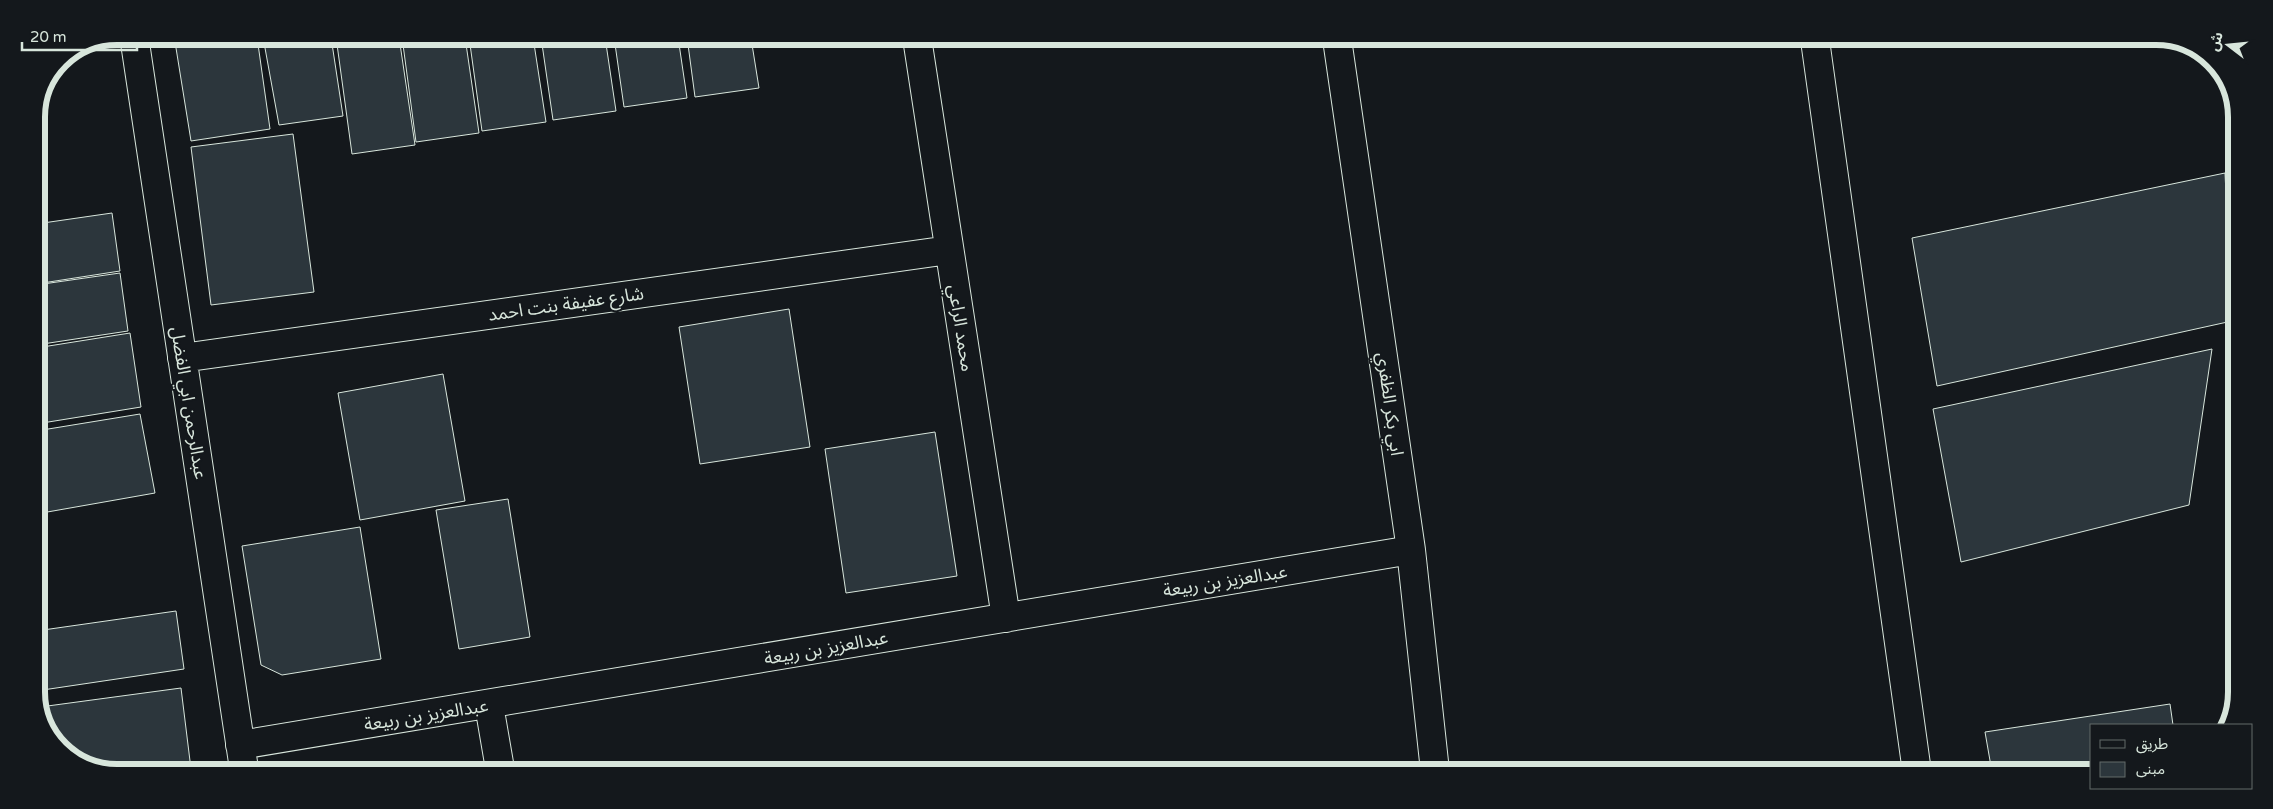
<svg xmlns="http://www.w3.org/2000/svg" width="2273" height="809" font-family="'Varela Round','Noto Sans Arabic',sans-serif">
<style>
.building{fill:#2c363c;stroke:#d8e6dc}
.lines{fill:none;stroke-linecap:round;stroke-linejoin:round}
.minor-casing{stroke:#d8e6dc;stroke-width:30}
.minor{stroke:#14181c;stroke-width:28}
.labels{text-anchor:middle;stroke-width:4;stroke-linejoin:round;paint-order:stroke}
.street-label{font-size:18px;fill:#d8e6dc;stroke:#14181c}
.rim{fill:none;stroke:#d8e6dc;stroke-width:6}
</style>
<rect width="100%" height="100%" fill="#14181c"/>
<path class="building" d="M184 36 257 37 270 129 191 141 176 48Z
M263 37H331L343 116 279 125Z
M336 37H399L415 145 352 154Z
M402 37H465L479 133 416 142Z
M469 37H533L546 122 482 131Z
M541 37H605L616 111 553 120Z
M614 37H678L687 98 624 107Z
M687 37 751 38 759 88 695 97Z
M293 134 314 292 211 305 191 147Z
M2225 173 2232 321 1937 386 1912 238Z
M112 213 120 271 36 284V224Z
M120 273 128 331 36 345V285Z
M789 309 810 447 700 464 679 327Z
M130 333 141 407 36 424V348Z
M2212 349 2189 505 1961 562 1933 409Z
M443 374 465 501 360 520 338 393Z
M140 414 155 493 36 514V431Z
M935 432 957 576 846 593 825 449Z
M508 499 530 637 459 649 436 510Z
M360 527 381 659 282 675 261 665 242 546Z
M176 611 184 669 36 691V631Z
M181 688 191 769H91L53 741 40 707Z
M2170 704 2173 725H2092V773L1992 772 1985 732Z
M471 766 472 769H457Z"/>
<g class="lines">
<defs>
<path id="minor" d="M134 36 244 769
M917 38 1006 618
M1337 39 1411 550 1435 771
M1815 40 1917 772
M182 358 949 250
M489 705 500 769
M240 745 1411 550"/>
</defs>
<use href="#minor" class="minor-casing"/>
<use href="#minor" class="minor"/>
</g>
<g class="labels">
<g class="street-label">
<text transform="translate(566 304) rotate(-8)" y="6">شارع عفيفة بنت احمد</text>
<text transform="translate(961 328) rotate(81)" y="6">محمد الراعي</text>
<text transform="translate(189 403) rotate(81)" y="6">عبدالرحمن ابي الفضل</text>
<text transform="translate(1390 404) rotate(82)" y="6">ابي بكر الظفري</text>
<text transform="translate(1225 581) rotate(-9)" y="6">عبدالعزيز بن ربيعة</text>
<text transform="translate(826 648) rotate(-10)" y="6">عبدالعزيز بن ربيعة</text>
<text transform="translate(426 715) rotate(-9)" y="6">عبدالعزيز بن ربيعة</text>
</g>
</g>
<path d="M0 0H2273V809H0ZM117 45H2156A72 72 0 0 1 2228 117V692A72 72 0 0 1 2156 764H117A72 72 0 0 1 45 692V117A72 72 0 0 1 117 45Z" fill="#14181c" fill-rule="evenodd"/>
<path class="rim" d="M117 45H2156A72 72 0 0 1 2228 117V692A72 72 0 0 1 2156 764H117A72 72 0 0 1 45 692V117A72 72 0 0 1 117 45Z"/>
<rect x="2090" y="724" width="162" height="65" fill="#14181c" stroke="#626a69"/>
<rect x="2100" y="740" width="25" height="8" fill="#14181c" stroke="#626a69"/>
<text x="2136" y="749" font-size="15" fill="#d8e6dc">طريق</text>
<rect x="2100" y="762" width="25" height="15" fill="#2c363c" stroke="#626a69"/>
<text x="2136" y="774" font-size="15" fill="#d8e6dc">مبنى</text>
<g transform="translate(2228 45) rotate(286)" stroke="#14181c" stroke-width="4" paint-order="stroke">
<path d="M0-4L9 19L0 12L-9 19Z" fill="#d8e6dc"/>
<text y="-8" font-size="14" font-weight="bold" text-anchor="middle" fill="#d8e6dc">ش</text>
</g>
<path d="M22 42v8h115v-8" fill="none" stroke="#d8e6dc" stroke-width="2.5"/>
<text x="30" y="42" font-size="15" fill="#d8e6dc" stroke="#14181c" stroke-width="4" paint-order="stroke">20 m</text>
</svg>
